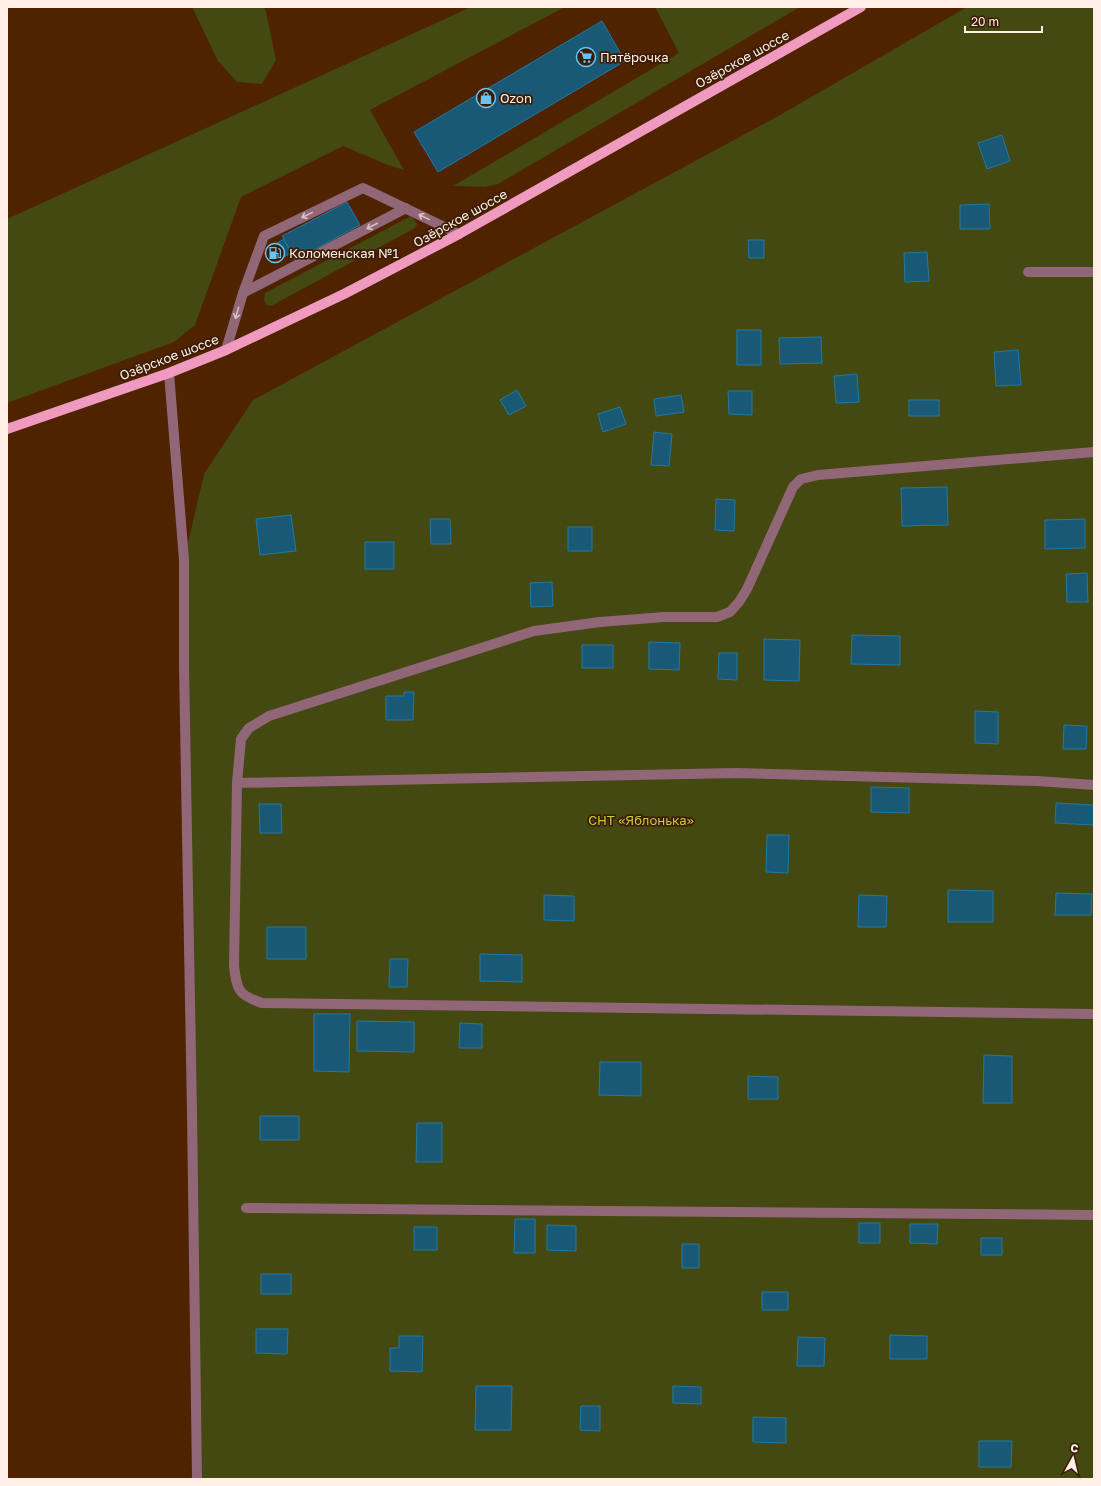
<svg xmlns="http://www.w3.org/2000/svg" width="1101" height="1486" font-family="'Golos Text',sans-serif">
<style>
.green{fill:#444811}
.building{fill:#1a5976;stroke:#1e7aa3}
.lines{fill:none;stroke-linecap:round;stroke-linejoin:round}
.service{stroke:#916778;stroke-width:10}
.minor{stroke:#916778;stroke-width:10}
.primary{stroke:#f09abf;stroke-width:10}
.oneway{stroke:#d8bfc0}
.labels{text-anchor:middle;stroke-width:3.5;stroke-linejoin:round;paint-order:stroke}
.poi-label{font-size:13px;fill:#ffefe6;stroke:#3d1c05;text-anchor:start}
.street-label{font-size:13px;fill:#ffefe6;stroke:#3d1c05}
.park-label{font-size:13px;fill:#c4cd3d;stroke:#3d1c05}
</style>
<rect width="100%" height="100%" fill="#4f2200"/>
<path class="green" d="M192 7H264L266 12 276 60 262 84 237 82 218 61Z
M471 7H565L370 110 404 170 388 165 343 146 241 197 195 325 174 342 7 403V219Z
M655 7H800L498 184 485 187 453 186 679 53Z
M967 7H1094V1479H197L184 560 204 474 253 400 780 115Z
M411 216 417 224 415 228 271 306 267 305 264 301 265 293Z"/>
<path class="building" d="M602 21 625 61 438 172 414 132Z
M1002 135 1010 161 987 169 978 143Z
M347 202 360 225 295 260 282 236Z
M989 204 990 229H960V205Z
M284 239 291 253 274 263 266 249Z
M748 240H764V258H749Z
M927 252 929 281 905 282 904 253Z
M737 330H761V365H737Z
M821 337 822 363 780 364 779 338Z
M1018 350 1021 385 996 386 994 352Z
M857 374 859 402 836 403 834 376Z
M517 390 526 406 509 415 500 400Z
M728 391H752V415L729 414Z
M681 395 684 412 656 416 654 399Z
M909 400H939V416H909Z
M620 407 626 424 603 432 598 414Z
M654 432 672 434 669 466 651 465Z
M947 487 948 525 902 526 901 488Z
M716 499 735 500 734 531 715 530Z
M291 515 296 551 260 555 256 519Z
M430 519H450L451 544H431Z
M1085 519V548L1045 549V520Z
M568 527H592V551H568Z
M365 542H394V569H365Z
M1087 573 1088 602H1067L1066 574Z
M552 582 553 606 531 607 530 583Z
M852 635 900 636V665L851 664Z
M764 639 800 640 799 681 764 680Z
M649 642 680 643 679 670 649 669Z
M582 645H613V668H582Z
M719 653H737V680L718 679Z
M404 692H414L413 720H386V696H404Z
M975 711 998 712V744L975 743Z
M1064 725 1087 726 1086 749H1063Z
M871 787 909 788V813L871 812Z
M1056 803 1094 805V825L1055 823Z
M259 804H281L282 833H260Z
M767 835H789L788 873 766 872Z
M948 890 993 891V922H948Z
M1056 893 1092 894 1091 915H1055Z
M544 895 574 896V921L544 920Z
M859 895 887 896 886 927H858Z
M267 927H306V959H267Z
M480 954 522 955V982L480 981Z
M390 959H408L407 987H389Z
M314 1014H350L349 1072 314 1071Z
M357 1021 414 1022V1052L357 1051Z
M460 1023 482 1024V1048H459Z
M984 1055 1012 1056V1103H983Z
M600 1062H641V1096L599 1095Z
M748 1076 778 1077V1099H748Z
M260 1116H299V1140H260Z
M417 1123H442V1162H416Z
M515 1219H535V1253H514Z
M859 1223H880V1243H859Z
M910 1224H938L937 1244 910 1243Z
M547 1225 576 1226V1251L547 1250Z
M414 1227H437V1250H414Z
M981 1238H1002V1255H981Z
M682 1244H699V1268H682Z
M261 1274H291V1294H261Z
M762 1292H788V1310H762Z
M256 1329H288L287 1354 256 1353Z
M890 1335 927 1336V1359H890Z
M399 1336H423L422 1372 390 1371V1348H399Z
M798 1337 825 1338 824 1366H797Z
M476 1386H512L511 1430H475Z
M673 1386 701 1387V1404L673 1403Z
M581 1406H600V1431L580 1430Z
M753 1417 786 1418V1443L753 1442Z
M979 1441H1012L1011 1467H979Z"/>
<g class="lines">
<path class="service" d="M1028 272H1094
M243 293 406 208
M226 350 243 293 264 236 363 188 459 234
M237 783 241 739 249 728 269 716 534 631 600 622 664 617H717L730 612 739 602 747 589 793 487 801 479 818 475 1094 452
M1094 785 1037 781 737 773 237 783 234 966C237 990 238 995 262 1003L1094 1014
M246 1208 1094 1215"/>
<path class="minor" d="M169 373 184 560V666L192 1113 197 1479"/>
<path class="primary" d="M7 429 169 373 226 350 344 294 459 234 861 7"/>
</g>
<defs><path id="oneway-shaft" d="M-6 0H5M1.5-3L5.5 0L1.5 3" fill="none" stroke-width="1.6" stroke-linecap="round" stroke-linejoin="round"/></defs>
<g class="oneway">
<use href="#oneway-shaft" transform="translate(307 215) rotate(154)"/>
<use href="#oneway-shaft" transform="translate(424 217) rotate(-154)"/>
<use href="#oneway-shaft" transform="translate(372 226) rotate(153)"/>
<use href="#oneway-shaft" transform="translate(237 313) rotate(106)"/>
</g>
<defs>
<symbol id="supermarket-ring" viewBox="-11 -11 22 22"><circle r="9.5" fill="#3d1c05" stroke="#6ac3f1" stroke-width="1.5"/><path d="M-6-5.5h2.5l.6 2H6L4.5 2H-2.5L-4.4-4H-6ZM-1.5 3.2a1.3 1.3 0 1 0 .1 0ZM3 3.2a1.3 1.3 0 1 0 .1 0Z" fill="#6ac3f1"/></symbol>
<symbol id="shop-ring" viewBox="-11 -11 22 22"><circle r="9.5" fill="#3d1c05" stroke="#6ac3f1" stroke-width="1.5"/><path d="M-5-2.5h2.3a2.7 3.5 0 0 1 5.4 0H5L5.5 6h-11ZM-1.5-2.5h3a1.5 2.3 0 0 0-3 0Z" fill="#6ac3f1"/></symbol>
<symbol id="fuel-ring" viewBox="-11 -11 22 22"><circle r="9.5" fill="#3d1c05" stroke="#6ac3f1" stroke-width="1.5"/><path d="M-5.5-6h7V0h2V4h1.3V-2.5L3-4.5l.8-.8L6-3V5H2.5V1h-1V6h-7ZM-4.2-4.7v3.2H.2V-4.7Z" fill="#6ac3f1"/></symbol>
</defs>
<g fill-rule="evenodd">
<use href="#supermarket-ring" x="575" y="46" width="22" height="22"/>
<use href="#shop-ring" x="475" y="87" width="22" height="22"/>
<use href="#fuel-ring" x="264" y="242" width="22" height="22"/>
</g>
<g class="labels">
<g class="poi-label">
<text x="600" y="62">Пятёрочка</text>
<text x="500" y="103">Ozon</text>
<text x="289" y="258">Коломенская №1</text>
</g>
<g class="street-label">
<text transform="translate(742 59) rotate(-29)" y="5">Озёрское шоссе</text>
<text transform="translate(460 218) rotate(-29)" y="5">Озёрское шоссе</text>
<text transform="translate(169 357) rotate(-21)" y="5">Озёрское шоссе</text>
</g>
<g class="park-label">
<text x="641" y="825">СНТ «Яблонька»</text>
</g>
</g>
<rect width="1101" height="1486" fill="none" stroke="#ffefe6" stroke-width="16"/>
<g transform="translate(1073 1458) rotate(8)" stroke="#3d1c05" stroke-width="3" paint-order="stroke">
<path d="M0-3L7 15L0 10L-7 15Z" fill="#ffefe6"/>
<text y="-6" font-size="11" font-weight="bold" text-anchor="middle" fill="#ffefe6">С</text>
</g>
<path d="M965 26v6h77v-6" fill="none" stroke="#ffefe6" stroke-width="2"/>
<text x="971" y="26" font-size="12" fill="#ffefe6" stroke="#3d1c05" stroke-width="3" paint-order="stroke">20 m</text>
</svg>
